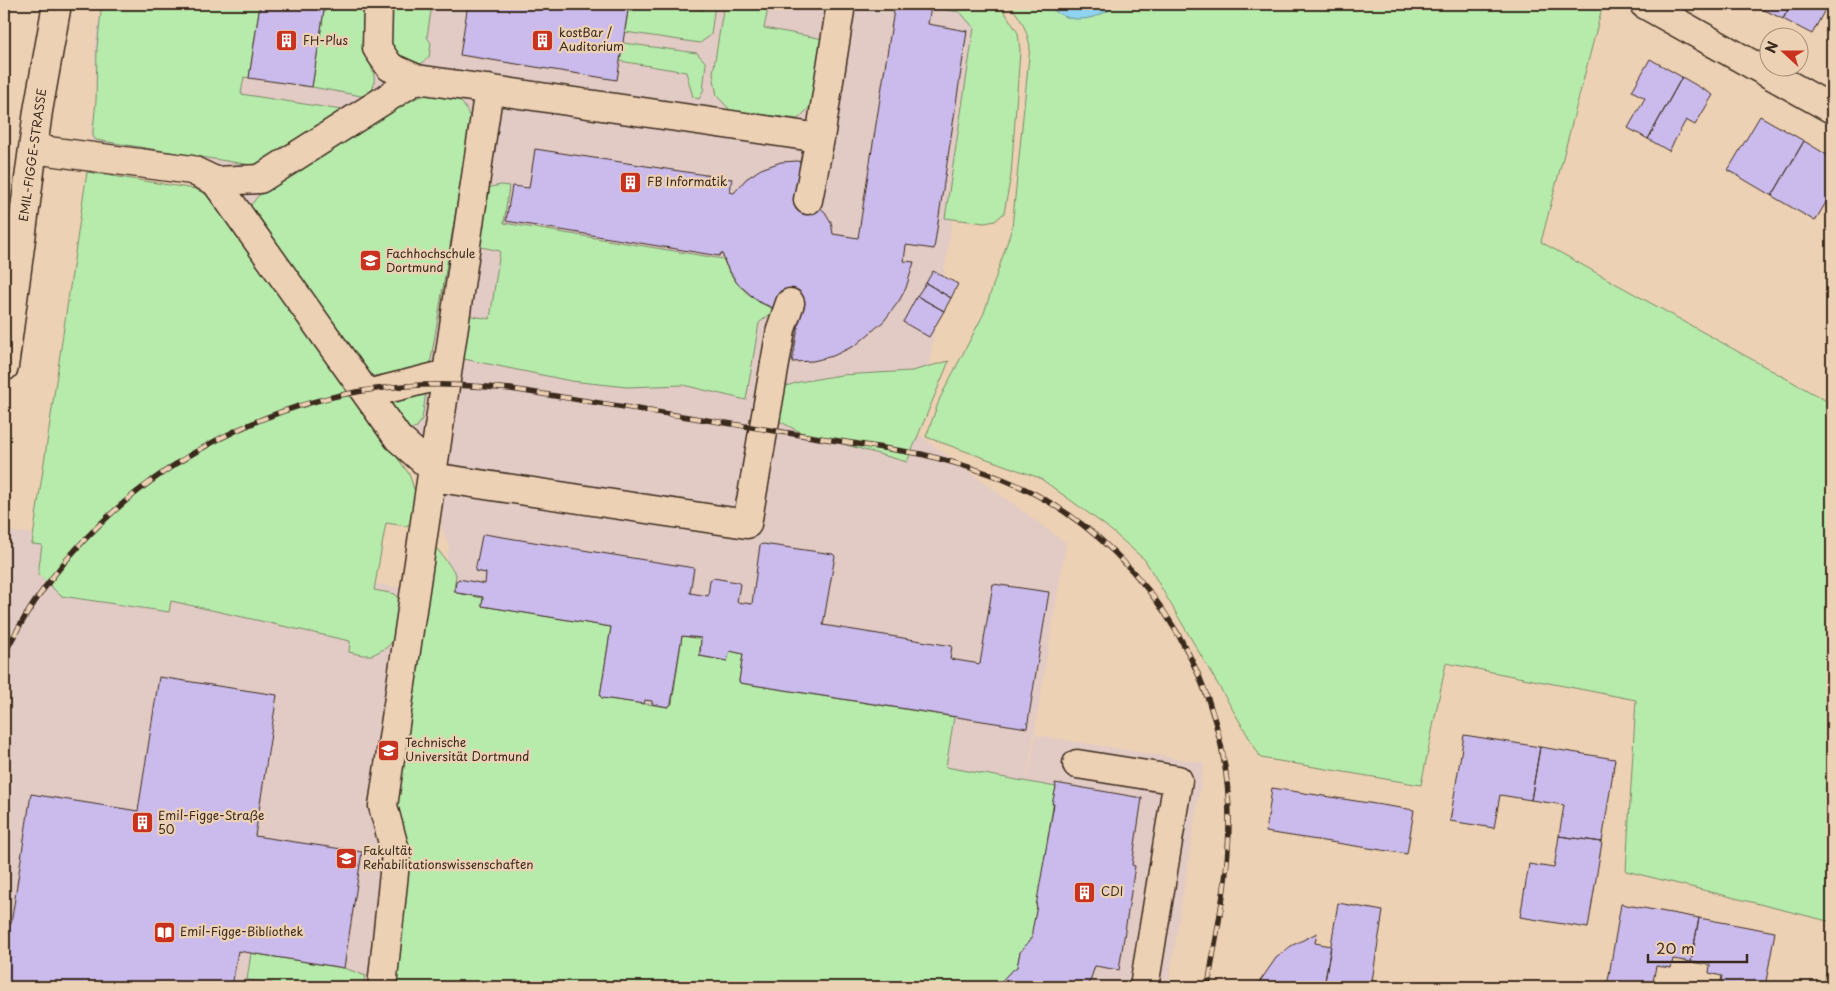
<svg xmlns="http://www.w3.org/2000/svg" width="1836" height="991" font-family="'Playpen Sans',sans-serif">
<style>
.built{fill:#e2cac5}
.green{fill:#b7ebac;stroke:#798a65}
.water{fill:#8ed4f0;stroke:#6d909c}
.building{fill:#cabbec;stroke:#3b2a1e}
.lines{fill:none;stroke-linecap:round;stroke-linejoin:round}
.minor-casing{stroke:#3b2a1e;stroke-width:31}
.minor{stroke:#edd1b4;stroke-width:28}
.rail-casing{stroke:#3b2a1e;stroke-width:5.5}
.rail{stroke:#edd1b4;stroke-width:4;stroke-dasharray:11;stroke-linecap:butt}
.labels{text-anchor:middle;stroke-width:4.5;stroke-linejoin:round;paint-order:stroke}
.poi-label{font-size:12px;fill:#3b2a1e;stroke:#edd1b4;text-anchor:start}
.street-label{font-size:12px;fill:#3b2a1e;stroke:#edd1b4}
</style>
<rect width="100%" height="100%" fill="#edd1b4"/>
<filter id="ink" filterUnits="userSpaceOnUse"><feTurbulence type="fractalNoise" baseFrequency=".02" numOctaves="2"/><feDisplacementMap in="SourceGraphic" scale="10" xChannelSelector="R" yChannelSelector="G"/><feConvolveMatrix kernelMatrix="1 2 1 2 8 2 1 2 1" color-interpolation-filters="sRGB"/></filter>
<g filter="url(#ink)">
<path class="built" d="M101 4H987L918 434 1066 543 1023 801 1036 735 1204 763 1168 987H4V530L429 592 440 600 449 544 417 475 210 192 188 180 87 167 96 101 95 48Z"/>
<path class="green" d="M102 4H260L249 78 244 77 241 94 348 111 263 164 251 165 96 140 93 136V130L96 101 97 47Z
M325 4H365C364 15 362 28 363 39 364 62 385 77 367 97L312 87Z
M388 4H432L427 37 431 43 429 57 421 64 402 58 389 44Z
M629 4H661L703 10 704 4H715L711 35 700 43 625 32Z
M724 4H769L764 28 824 39 814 103 798 119 731 111 717 96 713 73Z
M942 4H994L1004 11 1018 33 1020 51 1011 175 1004 213 995 221 985 223 945 218 974 28 960 12 941 9Z
M1007 4H1597L1602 8 1541 242 1832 404V922L1626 871 1636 700 1446 663 1421 785 1261 758 1145 560 1106 526 1040 478 926 437 940 398 984 313 1012 228 1030 46C1026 29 1021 15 1007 4Z
M623 43 697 53 706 63 703 91 699 99 693 97 686 72 620 61Z
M430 94C455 97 462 95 471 121L430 365 403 372 365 377 251 215V205L258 196 409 100Z
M87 172 195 189 208 195 409 474 416 495 413 522 406 526 386 523 374 590 395 594 400 602 395 639 386 648 372 655H362L349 652 350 641 171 601 169 612 61 596 38 574 42 545 32 544Z
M501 185 509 186 504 223 723 259C733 284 750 299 775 310L759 323 746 400 683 385 627 387 571 381 459 358 466 315 490 319 500 251 477 246 485 192 491 187Z
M949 361 907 462 800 432 779 421 772 411 777 389 799 382 841 375 912 371Z
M426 392 422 419 417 427 410 429H402L385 403Z
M435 546 456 574 454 591 456 593 483 598 482 606 611 627 600 696 602 698 668 707 672 704 682 636 701 639 699 656 727 661 730 651 743 654 739 681 740 683 954 717 946 767 1056 787 1032 938 1020 952 1017 967 996 987H394L392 806Z
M251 953 344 968 366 976 361 987H278L270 982 247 980Z"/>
<path class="water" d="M1047 4H1118C1096 21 1068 27 1047 4Z"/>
<path class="building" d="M260 4H325L312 87 249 78Z
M468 4H629L617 80 460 55Z
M895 4H914L931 7 928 24 967 31 934 249 906 245 904 261 914 262 906 288 899 301 884 321 856 345 833 356 813 361 792 362 802 305 776 309 759 302 737 283 726 265 722 253H721L719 256 506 221 512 186 529 188 535 149 732 179 730 192 734 193 746 179 761 169 781 162 797 161 802 162 817 205 825 212 831 222 833 234 858 238Z
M1755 4H1791L1783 19 1754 5Z
M1791 4H1828L1812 34 1783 19Z
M1650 59 1682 77 1648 139 1628 128 1645 98 1632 91Z
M1682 77 1713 95 1695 125 1686 120 1669 151 1648 139Z
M1760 116 1804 141 1772 196 1728 170Z
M1804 141 1832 158V192L1815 221 1772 196Z
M933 271 958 284 951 298 926 283Z
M926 283 951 298 944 311 917 296Z
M917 296 944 311 929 337 903 322Z
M484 534 694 568 690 593 708 596 710 580 713 578 737 582 740 584 737 602 752 604 760 545 763 544 833 554 835 556 823 625 952 646 950 659 980 664 993 584 1049 592 1027 728 740 683 739 681 743 654 730 651 727 661 700 656 701 638 682 636 671 704 668 707 652 704V701L645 700 644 704 602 698 600 696 611 627 482 606 483 597 457 593 455 590 456 581 459 579 485 584 486 573 475 571 482 536Z
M159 677 277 695 255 836 362 852 344 968 238 951 232 987H4V923L11 924 31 794 138 811Z
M1464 735 1540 747 1531 800 1500 795 1494 828 1450 821Z
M1540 747 1615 759 1602 842 1559 836 1564 805 1531 800Z
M1055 783 1142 798 1132 865 1135 866 1119 970 1095 966 1088 987H996L1009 973 1017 967 1020 952 1032 938V931L1037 906H1036L1054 804H1052L1056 787Z
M1272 788 1414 810 1407 854 1266 832Z
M1559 836 1602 842 1588 928 1520 917 1529 864 1554 868Z
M1338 903 1383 911 1371 987H1324Z
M1621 904 1699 918 1691 962 1673 959 1671 968 1656 966 1652 987H1607Z
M1699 918 1775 932 1765 987H1720L1722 976 1709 973 1710 965 1691 962Z
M1317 933 1315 943 1331 946 1324 987H1256L1276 958 1291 946Z
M1826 975 1832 979V987H1824Z"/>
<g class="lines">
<defs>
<path id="minor" d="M378 4 377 48 390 67 417 79 820 138
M1644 4 1832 109
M33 149 192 170 215 181 260 179 417 79
M215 181 398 438 433 469
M808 200 820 138 841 4
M4 367 38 111 57 4
M367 394 447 374
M432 477 747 524 781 329 790 303
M1077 764 1178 780 1144 987
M382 987 396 854 383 806 489 89"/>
</defs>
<use href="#minor" class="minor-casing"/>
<use href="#minor" class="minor"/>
<defs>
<path id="rail" d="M4 655C78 504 238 397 406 386 441 383 476 386 511 389L921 454C961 464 999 475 1035 494 1153 557 1230 689 1229 822 1229 878 1216 933 1208 987"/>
</defs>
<use href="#rail" class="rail-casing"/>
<use href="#rail" class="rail"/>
</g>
</g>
<defs>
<symbol id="building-square" viewBox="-11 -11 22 22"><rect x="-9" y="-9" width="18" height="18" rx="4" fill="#c8321e" stroke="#edd1b4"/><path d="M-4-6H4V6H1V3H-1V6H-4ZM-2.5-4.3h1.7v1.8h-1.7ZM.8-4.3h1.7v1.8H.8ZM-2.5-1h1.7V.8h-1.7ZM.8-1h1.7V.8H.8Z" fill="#fff"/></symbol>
<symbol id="university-square" viewBox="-11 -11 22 22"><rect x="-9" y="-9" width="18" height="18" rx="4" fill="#c8321e" stroke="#edd1b4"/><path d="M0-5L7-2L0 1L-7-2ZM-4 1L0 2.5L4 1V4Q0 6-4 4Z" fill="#fff"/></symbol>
<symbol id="library-square" viewBox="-11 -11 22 22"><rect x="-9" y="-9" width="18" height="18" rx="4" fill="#c8321e" stroke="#edd1b4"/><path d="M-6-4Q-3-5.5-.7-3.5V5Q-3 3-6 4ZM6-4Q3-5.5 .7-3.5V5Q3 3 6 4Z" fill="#fff"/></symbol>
</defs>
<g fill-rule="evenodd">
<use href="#building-square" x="530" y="28" width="25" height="25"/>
<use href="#building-square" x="274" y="28" width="25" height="25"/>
<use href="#building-square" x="618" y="170" width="25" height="25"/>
<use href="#university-square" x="358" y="248" width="25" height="25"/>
<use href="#university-square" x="376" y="738" width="25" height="25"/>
<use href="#building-square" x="130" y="810" width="25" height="25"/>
<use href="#university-square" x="334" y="846" width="25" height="25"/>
<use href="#building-square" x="1072" y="880" width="25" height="25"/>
<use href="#library-square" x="152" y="920" width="25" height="25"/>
</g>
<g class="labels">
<g class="poi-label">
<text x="559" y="37">kostBar /<tspan x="559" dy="14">Auditorium</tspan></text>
<text x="303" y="45">FH-Plus</text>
<text x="647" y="186">FB Informatik</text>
<text x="386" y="258">Fachhochschule<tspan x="386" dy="14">Dortmund</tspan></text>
<text x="405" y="747">Technische<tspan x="405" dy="14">Universität Dortmund</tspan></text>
<text x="158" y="820">Emil-Figge-Straße<tspan x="158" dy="14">50</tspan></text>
<text x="363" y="855">Fakultät<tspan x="363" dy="14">Rehabilitationswissenschaften</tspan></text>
<text x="1101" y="896">CDI</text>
<text x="180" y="936">Emil-Figge-Bibliothek</text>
</g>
<g class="street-label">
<text transform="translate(33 155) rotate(-82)" y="4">EMIL-FIGGE-STRASSE</text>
</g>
</g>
<rect width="1836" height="991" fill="none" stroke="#edd1b4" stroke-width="20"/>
<rect x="10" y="10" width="1816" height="971" fill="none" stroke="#3b2a1e" stroke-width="2" filter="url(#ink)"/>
<g transform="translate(1784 52) rotate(291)"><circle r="24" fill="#edd1b4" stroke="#a68e78"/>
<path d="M0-4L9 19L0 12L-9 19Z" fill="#c8321e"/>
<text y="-8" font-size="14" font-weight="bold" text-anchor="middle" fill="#3b2a1e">N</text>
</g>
<path d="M1648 954v8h99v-8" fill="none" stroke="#3b2a1e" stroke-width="2.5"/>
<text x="1656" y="954" font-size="15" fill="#3b2a1e" stroke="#edd1b4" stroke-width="4" paint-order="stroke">20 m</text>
</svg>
